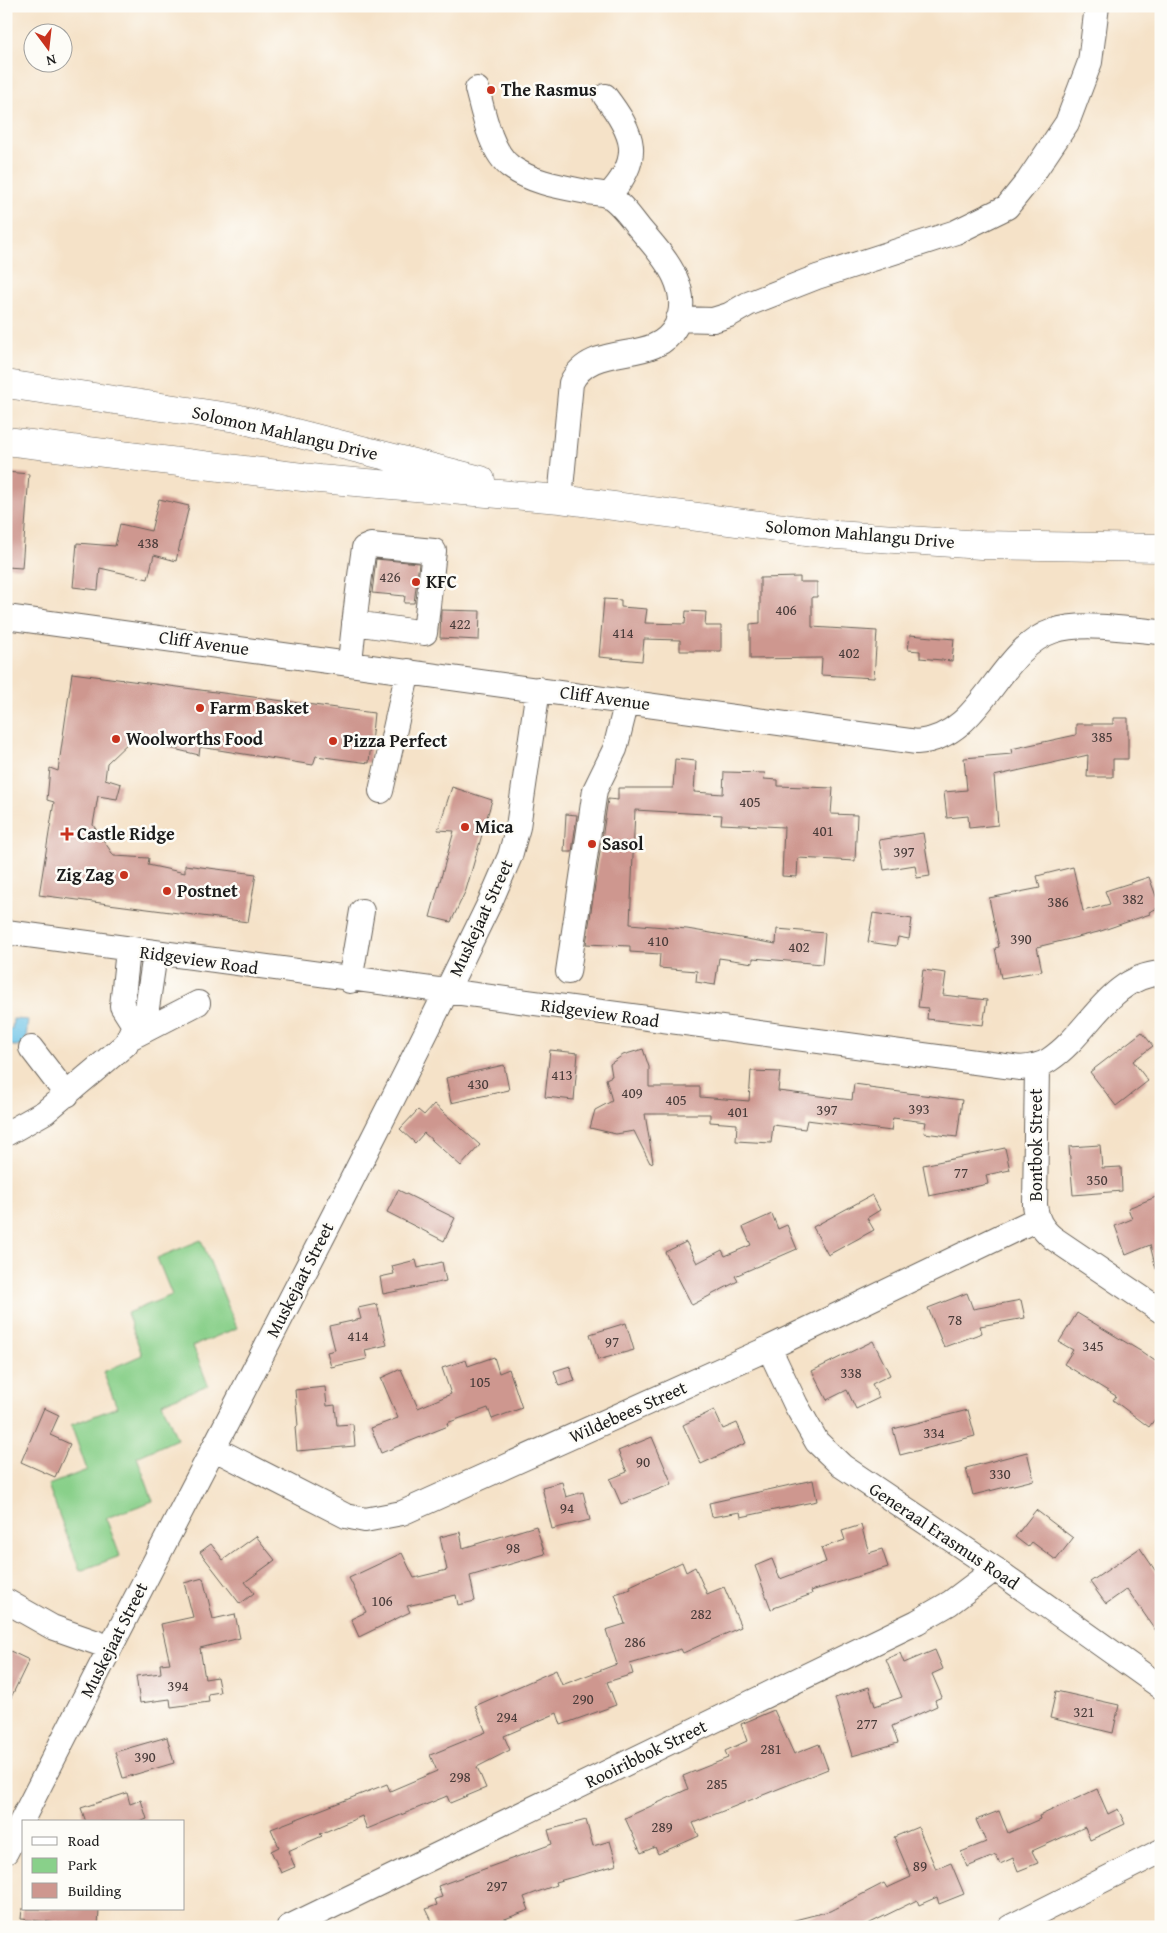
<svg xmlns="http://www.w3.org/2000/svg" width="1167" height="1933" font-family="'Gentium Book Plus',serif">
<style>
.green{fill:#89d08a;stroke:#527653}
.water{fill:#6ac2e7;stroke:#436f82}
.building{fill:#ce978f}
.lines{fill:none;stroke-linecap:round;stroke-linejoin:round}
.minor-casing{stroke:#686158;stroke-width:26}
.major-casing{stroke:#686158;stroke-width:29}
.minor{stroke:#fff;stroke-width:24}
.major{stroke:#fff;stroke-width:28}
.poi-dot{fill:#c8321e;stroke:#fdfcf7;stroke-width:2}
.labels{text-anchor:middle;stroke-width:5;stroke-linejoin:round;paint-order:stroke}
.number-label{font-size:15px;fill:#483b39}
.poi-label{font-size:18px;font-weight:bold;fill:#1c1c1c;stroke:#fdfcf7;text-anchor:start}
.street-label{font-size:18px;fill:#1c1c1c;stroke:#fdfcf7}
</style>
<rect width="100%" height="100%" fill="#fdfcf7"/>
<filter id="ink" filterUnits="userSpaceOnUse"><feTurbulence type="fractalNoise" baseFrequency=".02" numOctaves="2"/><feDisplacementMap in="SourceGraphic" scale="10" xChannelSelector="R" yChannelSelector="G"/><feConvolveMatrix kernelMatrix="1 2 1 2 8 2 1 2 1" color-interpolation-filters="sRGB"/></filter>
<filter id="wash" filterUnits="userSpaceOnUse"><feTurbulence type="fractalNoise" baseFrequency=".0096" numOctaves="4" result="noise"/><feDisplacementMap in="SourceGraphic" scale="20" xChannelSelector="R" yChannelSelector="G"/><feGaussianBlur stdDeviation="1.12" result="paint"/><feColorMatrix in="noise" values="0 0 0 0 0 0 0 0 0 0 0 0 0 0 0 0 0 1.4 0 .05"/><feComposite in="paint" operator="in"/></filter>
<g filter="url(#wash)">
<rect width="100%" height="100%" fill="#f5e2c8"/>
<path class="green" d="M201 1240 237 1328 193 1346 208 1385 162 1403 177 1439 137 1457 153 1501 106 1518 120 1556 80 1571 48 1485 87 1470 71 1425 117 1407 103 1372 142 1355 127 1313 172 1295 157 1258Z"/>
<path class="water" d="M13 1019 28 1020 25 1047 6 1045V1028L12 1029Z"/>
<g id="blocks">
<path class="building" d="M6 472 29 474 22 568 6 567Z
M159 499 189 506 176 561 154 555 148 579 100 568 98 590 73 587 77 543 115 546 120 524 151 531Z
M376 559 419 563 414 603H404L405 596 372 593Z
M800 577V582H817V597H812V627L877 631 874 678 821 675 822 658 750 659V624L760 623V578Z
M604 599 621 600V607L647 609 645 623 685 624 686 611 706 612 705 626H721V651H680V640L644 639 642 661 599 657Z
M441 610 480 611 479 640 440 638Z
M910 635 954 639 952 661 920 658V651L908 650Z
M72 673 374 713 369 763 316 756 313 765 200 747 199 755 132 739 107 763 105 779 121 784 117 799 98 796 93 825 114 856 149 858 148 865 185 873V865L256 874 248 922 39 895 54 802 47 800 50 768 58 771Z
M1113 718H1128V759H1113V777H1087L1088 755 994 776 998 825 969 828 968 816 947 818 944 792 967 790 964 758 1012 754 1011 749 1076 735V724H1113Z
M675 759 696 761 694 792 723 794 724 772 765 773 764 779 778 780V786L833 788 831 814 857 815 855 861 798 858 797 877 782 876 784 827 721 824 722 815 635 810 630 924 687 929 776 944 777 929 825 933 822 964 753 958V963L719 958 715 985 696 982 697 971 659 968 660 954 630 952V946L586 944 608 799 618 800V788H673Z
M452 787 492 800 466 890 451 922 430 917 454 831 438 830Z
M566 814 577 815 572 852H564Z
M923 833 930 876 917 878 915 865 884 870 879 840Z
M1073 867 1083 911 1110 904 1105 891 1149 877 1160 907 1149 912 1150 914 1098 932 1037 947 1042 971 1001 978 995 948 999 947 989 898 1040 888 1037 876Z
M873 913 912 919 909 939 898 937 896 946 868 942Z
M923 970 946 973 943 995 987 1000 983 1025 927 1019 928 1008 918 1007Z
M1142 1032 1153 1046 1133 1061 1148 1081 1116 1106 1090 1072Z
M643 1049 649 1067V1087H700V1097L749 1101 751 1071 780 1072 778 1091 852 1100 854 1084 869 1086V1088L962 1100 957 1137 924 1133 926 1122 893 1118 891 1131 807 1120 805 1129 773 1125 771 1143 736 1141 737 1124 710 1122V1114H645L653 1162 650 1163 634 1131 616 1134 590 1128 595 1110 612 1101 606 1079 612 1076 610 1064 623 1055Z
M550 1050 578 1053 574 1100 545 1097Z
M504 1065 509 1090 451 1103 446 1078Z
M434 1104 480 1145 461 1166 424 1133 415 1143 400 1129 418 1110 424 1115Z
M1100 1145 1102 1168 1121 1167 1122 1191 1073 1195 1069 1147Z
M1005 1148 1010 1170 986 1175 988 1184 929 1196 923 1165Z
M398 1190 455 1218 444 1241 387 1212Z
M872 1195 880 1210 867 1218 874 1230 828 1255 813 1227Z
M1161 1195V1269H1156L1150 1245 1126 1255 1115 1226 1132 1219 1128 1208Z
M772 1214 778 1229 787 1225 797 1249 735 1276 738 1281 692 1305 665 1252 686 1242 697 1263 722 1250 725 1256 751 1245 743 1227Z
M416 1260 418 1268 442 1262 446 1281 383 1294 380 1277 394 1274 392 1266Z
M967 1293 973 1309 1021 1300 1025 1318 980 1326 982 1333 944 1347 928 1308Z
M377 1304 387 1345 365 1350 367 1359 331 1367 327 1352 335 1350 329 1326 361 1319 358 1308Z
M1077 1313 1142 1352 1161 1365V1411L1149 1427 1113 1400 1116 1396 1064 1364 1073 1350 1059 1342Z
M626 1323 634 1350 598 1360 590 1334Z
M873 1341 890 1375 872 1384 879 1398 856 1409 847 1390 827 1400 812 1371Z
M494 1357 499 1373 509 1369 522 1408 492 1419 488 1408 447 1423 448 1426 381 1453 371 1428 398 1418 381 1378 401 1369 418 1408 451 1394 442 1368 466 1360 468 1366Z
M570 1366 575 1381 559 1386 554 1371Z
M325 1387 327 1406 335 1405 337 1425 353 1424 355 1446 297 1451 295 1427 298 1426 295 1390Z
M44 1408 59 1415 50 1435 70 1444 55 1477 21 1462Z
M714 1410 723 1429 737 1423 746 1443 701 1464 683 1425Z
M968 1410 975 1436 900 1455 893 1429Z
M652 1437 672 1484 621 1504 610 1479 627 1472 618 1451Z
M1027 1452 1034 1480 973 1495 966 1468Z
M813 1480 817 1501 741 1517 740 1512 712 1517 709 1503Z
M562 1482 566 1497 583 1492 590 1520 552 1529 542 1487Z
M1036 1510 1073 1538 1056 1560 1032 1542 1028 1547 1015 1537Z
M861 1525 869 1553 882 1549 888 1567 811 1591 812 1594 771 1609 755 1566 772 1559 780 1579 826 1562 821 1548 845 1540 842 1531Z
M536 1526 545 1554 470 1576 475 1601 458 1605 456 1595 407 1606 410 1612 359 1637 351 1619 366 1612 349 1578 402 1553 414 1578 447 1570 440 1537 460 1532 463 1548Z
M256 1536 275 1560 245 1582 254 1593 240 1604 200 1552 211 1544 223 1560Z
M1140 1548 1161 1579V1638L1127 1589 1106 1604 1090 1582Z
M682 1562 686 1572 695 1567 707 1594 724 1587 741 1627 683 1653 681 1649 630 1664 633 1674 607 1682 616 1705 561 1725 557 1713 504 1736 510 1750 477 1767 486 1788 450 1803 447 1796 367 1829 362 1816 320 1834 322 1836 288 1851 295 1867 281 1873 271 1851 279 1847 271 1829 387 1784 390 1791 437 1771 430 1755 486 1732 475 1706 556 1670 562 1685 617 1664 606 1630 625 1624 615 1594 631 1589 630 1586Z
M203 1578 213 1619 235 1614 240 1638 200 1648 205 1679 217 1677 220 1692 208 1694 209 1702 171 1707 170 1699 140 1703 136 1676 161 1673 160 1664 170 1663 161 1624 193 1617 184 1583Z
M6 1649 29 1660 6 1708Z
M935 1650 943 1669 932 1674 942 1697 935 1700 937 1706 892 1726 898 1743 852 1756 835 1698 869 1687 875 1706 902 1697 886 1659 900 1653 904 1663Z
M1056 1691 1119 1705 1113 1733 1050 1718Z
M774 1710 794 1754 819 1744 828 1769 693 1823 699 1836 658 1854 655 1847 641 1853 625 1818 688 1789 683 1776 728 1758 725 1751 747 1741 741 1724Z
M167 1737 174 1763 123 1778 115 1752Z
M1097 1789 1108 1814 1118 1809 1125 1824 1090 1840 1085 1827 1032 1851 1038 1863 1018 1871 1013 1858 1000 1864 996 1855 967 1867 961 1852 986 1842 976 1820 999 1811 1008 1833 1040 1819 1039 1816Z
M127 1793 130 1804 141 1800 147 1819 140 1822H86L81 1808Z
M586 1820 593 1846 610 1841 617 1865 555 1882 556 1885 524 1897 529 1910 494 1923 496 1927H435L426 1909 437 1905 435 1899 442 1897 438 1886 552 1844 548 1830Z
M918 1827 936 1869 951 1863 964 1894 939 1904 937 1897 919 1905 917 1900 862 1927H787V1922L830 1911 884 1883 887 1888 911 1877 894 1837Z
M22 1909H99L98 1927 21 1919Z"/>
</g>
</g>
<g filter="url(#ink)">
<use href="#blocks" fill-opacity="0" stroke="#686158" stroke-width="1"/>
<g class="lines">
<defs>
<path id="minor" d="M477 89C483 112 491 153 511 167 533 183 562 187 587 192 593 193 603 193 609 196 621 203 631 218 640 229 662 255 694 288 676 326 655 367 592 339 571 383L560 499
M605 96C634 134 644 158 608 196
M678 319 713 320 729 315 748 304 817 277 956 232 1007 207 1028 181 1067 123 1090 62 1097 6
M6 617 917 742C982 738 998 649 1053 631 1083 621 1130 630 1161 632
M350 662C354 624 358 586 364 548L371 545 434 551 425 633 354 623
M381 791 408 671
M6 932C344 980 682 1024 1020 1068 1030 1067 1040 1066 1049 1060 1089 1034 1108 977 1161 973
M128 950 122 1006 134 1025
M568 972 595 790 615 749 627 701
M350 981 362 911
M130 1038 198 1003
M31 1048 67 1095
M1037 1066 1035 1205C1037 1220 1041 1228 1053 1238L1161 1311
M6 1134 45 1112 126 1044 134 1025 147 1008 155 954
M769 1348 796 1405 817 1442 842 1466 995 1569 1161 1687
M215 1449 346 1516 365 1520 402 1513 769 1348 1037 1219
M6 1601 52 1627 109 1647
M6 1852C166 1534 336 1221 491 900L510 856 518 827 538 689
M289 1927 917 1622 950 1603 995 1569
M1010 1927 1161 1851"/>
<path id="major" d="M6 384 236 418 481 480
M6 441 319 479 560 499 837 535 981 545 1161 548"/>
</defs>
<use href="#minor" class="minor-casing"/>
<use href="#major" class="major-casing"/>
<use href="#minor" class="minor"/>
<use href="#major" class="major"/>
</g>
</g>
<g class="poi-dot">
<circle cx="491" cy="90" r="5"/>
<circle cx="416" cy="582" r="5"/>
<circle cx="200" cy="708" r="5"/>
<circle cx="116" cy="739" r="5"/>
<circle cx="333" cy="741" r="5"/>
<circle cx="465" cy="827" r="5"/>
<path d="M64.5 826.5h5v5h5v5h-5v5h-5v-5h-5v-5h5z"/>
<circle cx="592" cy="844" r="5"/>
<circle cx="124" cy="875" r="5"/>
<circle cx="167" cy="891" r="5"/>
</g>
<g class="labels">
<g class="number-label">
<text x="148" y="548">438</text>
<text x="390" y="582">426</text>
<text x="786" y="615">406</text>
<text x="460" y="629">422</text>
<text x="623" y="638">414</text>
<text x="849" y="658">402</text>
<text x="1102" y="742">385</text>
<text x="750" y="807">405</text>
<text x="823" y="836">401</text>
<text x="904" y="857">397</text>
<text x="1133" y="904">382</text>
<text x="1058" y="907">386</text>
<text x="1021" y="944">390</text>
<text x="658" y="946">410</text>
<text x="799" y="952">402</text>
<text x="562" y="1080">413</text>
<text x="478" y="1089">430</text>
<text x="632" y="1098">409</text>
<text x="676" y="1105">405</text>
<text x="919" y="1114">393</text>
<text x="827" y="1115">397</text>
<text x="738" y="1117">401</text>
<text x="961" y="1178">77</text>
<text x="1097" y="1185">350</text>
<text x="955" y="1325">78</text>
<text x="358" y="1341">414</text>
<text x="612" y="1347">97</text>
<text x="1093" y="1351">345</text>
<text x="851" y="1378">338</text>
<text x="480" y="1387">105</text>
<text x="934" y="1438">334</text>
<text x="643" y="1467">90</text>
<text x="1000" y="1479">330</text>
<text x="567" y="1513">94</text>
<text x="513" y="1553">98</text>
<text x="382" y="1606">106</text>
<text x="701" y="1619">282</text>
<text x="635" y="1647">286</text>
<text x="178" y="1691">394</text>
<text x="583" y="1704">290</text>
<text x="1084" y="1717">321</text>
<text x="507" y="1722">294</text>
<text x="867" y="1729">277</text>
<text x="771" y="1754">281</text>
<text x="145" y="1762">390</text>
<text x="460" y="1782">298</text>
<text x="717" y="1789">285</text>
<text x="662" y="1832">289</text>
<text x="920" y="1871">89</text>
<text x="497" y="1891">297</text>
</g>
<g class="poi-label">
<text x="501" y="96">The Rasmus</text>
<text x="426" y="588">KFC</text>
<text x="210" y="714">Farm Basket</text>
<text x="126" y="745">Woolworths Food</text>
<text x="343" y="747">Pizza Perfect</text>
<text x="475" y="833">Mica</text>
<text x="77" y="840">Castle Ridge</text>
<text x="602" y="850">Sasol</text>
<text x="114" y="881" text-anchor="end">Zig Zag</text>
<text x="177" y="897">Postnet</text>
</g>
<g class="street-label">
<text transform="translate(285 433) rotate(13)" y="6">Solomon Mahlangu Drive</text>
<text transform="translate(860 534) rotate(5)" y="6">Solomon Mahlangu Drive</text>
<text transform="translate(204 643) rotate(8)" y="6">Cliff Avenue</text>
<text transform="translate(605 698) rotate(8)" y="6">Cliff Avenue</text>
<text transform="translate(481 918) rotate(-65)" y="6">Muskejaat Street</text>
<text transform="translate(199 960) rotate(8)" y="6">Ridgeview Road</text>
<text transform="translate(600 1013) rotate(8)" y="6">Ridgeview Road</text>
<text transform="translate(1036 1145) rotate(-90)" y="6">Bontbok Street</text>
<text transform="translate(300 1280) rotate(-63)" y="6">Muskejaat Street</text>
<text transform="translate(628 1412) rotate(-24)" y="6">Wildebees Street</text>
<text transform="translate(944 1536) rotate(34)" y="6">Generaal Erasmus Road</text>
<text transform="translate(114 1640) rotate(-63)" y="6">Muskejaat Street</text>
<text transform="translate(646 1754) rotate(-26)" y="6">Rooiribbok Street</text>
</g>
</g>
<rect width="1167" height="1933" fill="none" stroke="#fdfcf7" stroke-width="25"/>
<rect x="22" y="1820" width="162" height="90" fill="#fdfcf7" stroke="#a3a29f"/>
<rect x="32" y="1837" width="25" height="8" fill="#ffffff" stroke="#a3a29f"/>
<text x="68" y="1846" font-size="15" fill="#1c1c1c">Road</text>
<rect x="32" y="1858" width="25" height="15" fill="#89d08a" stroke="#a3a29f"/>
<text x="68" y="1870" font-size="15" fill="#1c1c1c">Park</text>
<rect x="32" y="1883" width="25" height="15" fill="#ce978f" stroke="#a3a29f"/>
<text x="68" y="1896" font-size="15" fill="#1c1c1c">Building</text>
<g transform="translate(48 48) rotate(165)"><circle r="24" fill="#fdfcf7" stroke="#a3a29f"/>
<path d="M0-4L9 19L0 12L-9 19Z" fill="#c8321e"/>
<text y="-8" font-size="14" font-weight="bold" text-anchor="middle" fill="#1c1c1c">N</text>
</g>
</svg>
